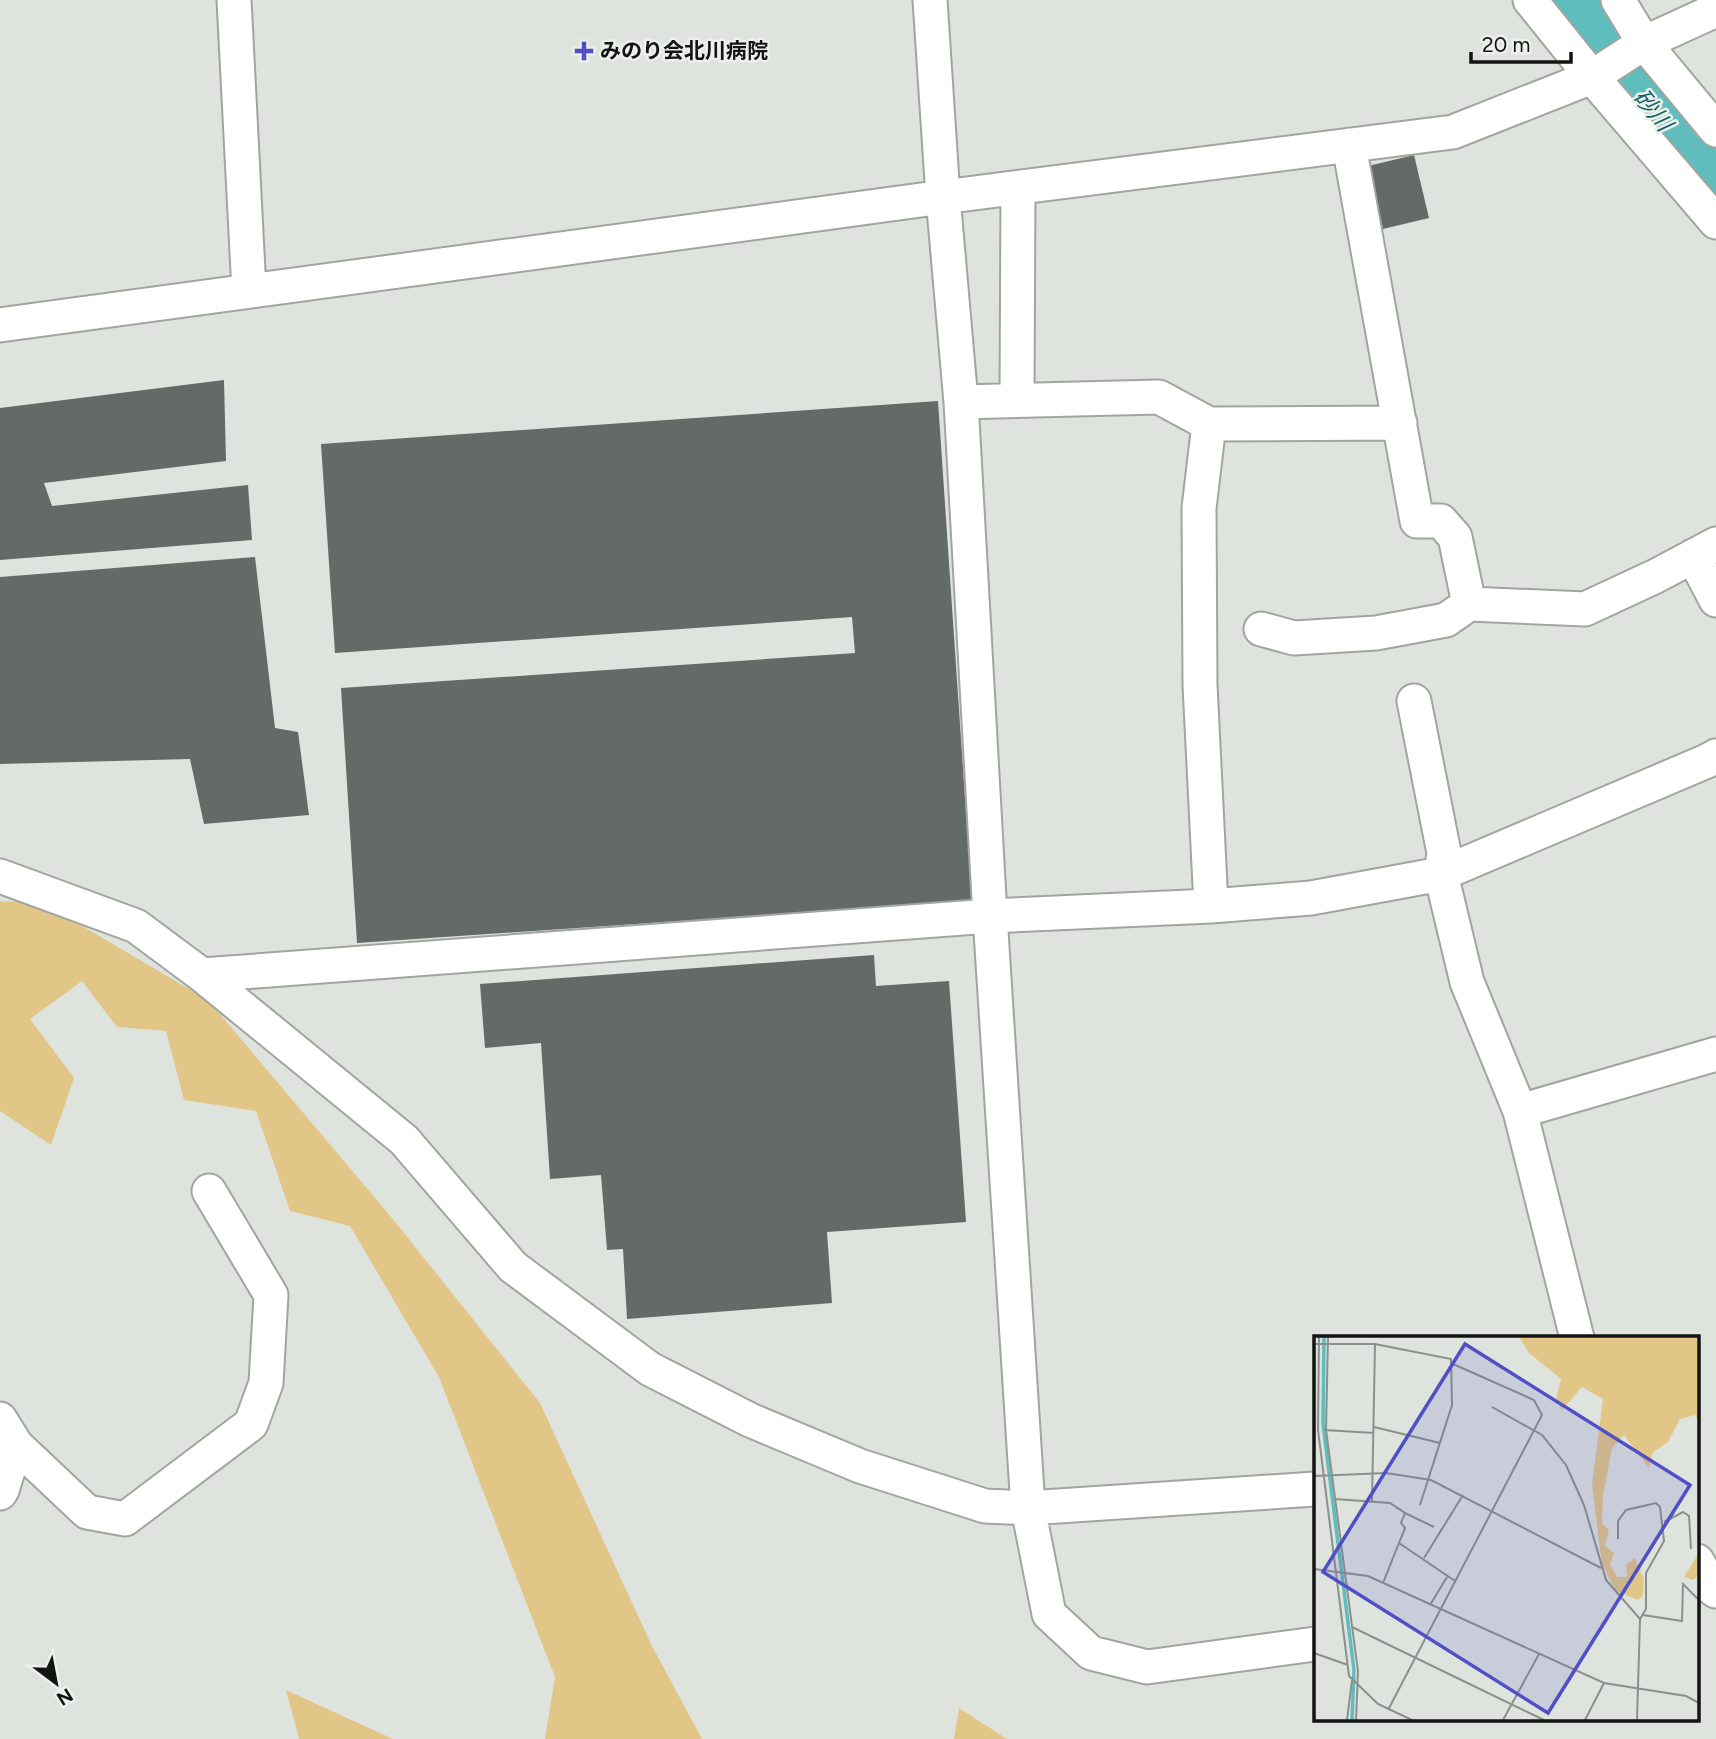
<svg xmlns="http://www.w3.org/2000/svg" width="1716" height="1739" font-family="Figtree,'Noto Sans JP',sans-serif">
<style>
.green{fill:#e2c687}
.lines{fill:none;stroke-linecap:round;stroke-linejoin:round}
.river{stroke:#60bdbe;stroke-width:60}
.building{fill:#646a67}
.minor-casing{stroke:#a1a5a0;stroke-width:37}
.minor{stroke:#fff;stroke-width:33}
.poi-dot{fill:#504fc5;stroke:#ebf0ea;stroke-width:2.5}
.labels{text-anchor:middle;stroke-width:5;stroke-linejoin:round;paint-order:stroke}
.poi-label{font-size:21px;font-weight:bold;fill:#121412;stroke:#ebf0ea;text-anchor:start}
.water-label{font-size:23px;font-style:italic;fill:#0e6060;stroke:#ebf0ea}
.inset-river{fill:none;stroke:#60bdbe;stroke-width:3.5}
.inset-road{fill:none;stroke:#8c908c;stroke-width:2}
.view{fill:#504fc5;fill-opacity:0.15;stroke:#504fc5;stroke-width:3.5}
.inset-edge{fill:none;stroke:#121412;stroke-width:3.5}
</style>
<rect width="100%" height="100%" fill="#dee3dd"/>
<path class="green" d="M0 901 43 903 208 1000 392 1218 540 1403 652 1646 702 1739H545L555 1677 439 1377 350 1226 290 1211 256 1111 184 1100 166 1031 117 1027 82 981 30 1019 74 1078 51 1145 0 1111Z
M286 1690 393 1739H299Z
M959 1708 1007 1739H954Z"/>
<g class="lines">
<path class="river" d="M1563 0 1716 187"/>
</g>
<path class="building" d="M1414 155 1429 218 1383 229 1368 166Z
M224 380 226 461 44 483 52 506 248 485 252 540 0 560V408Z
M938 401 972 901 357 943 341 688 855 653 852 617 335 653 321 444Z
M255 557 275 728 298 732 309 815 204 824 190 759 0 764V577Z
M874 955 876 986 949 981 966 1222 827 1232 832 1303 627 1319 623 1249 607 1250 601 1175 550 1179 541 1043 485 1048 480 984Z"/>
<g class="lines">
<defs>
<path id="minor" d="M234 0 249 291
M930 0 943 197 961 402 990 916 1028 1508 1049 1614 1091 1653 1147 1667 1315 1644
M1530 0 1592 77 1716 222
M1618 0 1644 43 1716 130
M1349 145 1417 521H1441L1455 537 1469 604 1585 609 1656 576 1716 544
M0 325 943 197 1453 132 1592 77 1644 43 1716 10
M1017 400 1018 188
M961 402 1159 397 1209 424 1400 423
M1209 424 1199 508 1200 685 1211 906
M1693 556 1716 600
M1261 629 1294 638 1376 633 1446 620 1469 604
M1414 701 1444 853 1441 874 1467 982 1520 1111 1577 1338
M0 876 136 926 202 975 404 1140 513 1267 650 1369 750 1420 860 1466 985 1506 1028 1508 1315 1489
M202 975 990 916 1211 906 1311 898 1441 874 1707 761 1716 756
M1520 1111 1716 1054
M0 1419 16 1445 87 1512 125 1519 251 1424 266 1383 271 1295 209 1191
M0 1493 2 1490 16 1445
M1697 1561 1713 1589 1716 1591"/>
</defs>
<use href="#minor" class="minor-casing"/>
<use href="#minor" class="minor"/>
</g>
<path class="poi-dot" d="M580.5 40.5h7v7h7v7h-7v7h-7v-7h-7v-7h7z"/>
<g class="labels">
<g class="poi-label">
<text x="600" y="58">みのり会北川病院</text>
</g>
<g class="water-label">
<text transform="translate(1653 110) rotate(51)" y="8">砂川</text>
</g>
</g>
<g transform="translate(1314 1336)">
<rect width="385" height="385" fill="#dee3dd"/>
<path d="M205 1H385V85L381 79 366 83 354 106 339 116 335 132 310 99 298 112 289 160 288 187 295 194 291 210 300 217 296 228 303 241H313L312 229 321 222 330 243 329 259 324 264 302 255 288 229 278 149 289 63 268 51 248 74 242 63 247 43 215 17ZM385 217V239L379 244 370 241Z" fill="#e2c687"/>
<path class="inset-river" d="M10 1 9 88 40 334 38 384"/>
<path class="inset-road" d="M5 1 4 94 35 340 64 368 98 384M14 1 12 94 44 335 42 384M0 8H61L137 23 138 69 106 169M178 71 228 99 252 129 270 169 292 244 326 283M60 91 126 107M10 94 60 97M0 140 72 137 117 144 287 232M21 163 76 167 91 177 87 187 91 192 69 247M58 165 61 8M91 177 120 191M350 186 369 176 375 180 377 213M304 203V185L312 174 342 167 346 171 350 205 332 237V273L326 283 323 384M85 207 141 245M110 222 149 159M0 233 54 240 290 347 372 360 385 367M116 269 133 241M329 279 368 285 369 248 385 264M38 291 230 384M0 317 34 329M74 374 228 79 220 64 139 28M33 384 38 344M189 384 225 318M271 384 290 347"/>
<path class="view" d="M151 8 376 149 234 377 9 236Z"/>
<rect width="385" height="385" class="inset-edge"/>
</g>
<g transform="translate(56 1683) rotate(148)" stroke="#ebf0ea" stroke-width="5" paint-order="stroke">
<path d="M0-5L12 26L0 18L-12 26Z" fill="#121412"/>
<text y="-10" font-size="19" font-weight="bold" text-anchor="middle" fill="#121412">N</text>
</g>
<path d="M1471 52v10h100v-10" fill="none" stroke="#121412" stroke-width="3.5"/>
<text x="1482" y="52" font-size="21" fill="#121412" stroke="#ebf0ea" stroke-width="5" paint-order="stroke">20 m</text>
</svg>
